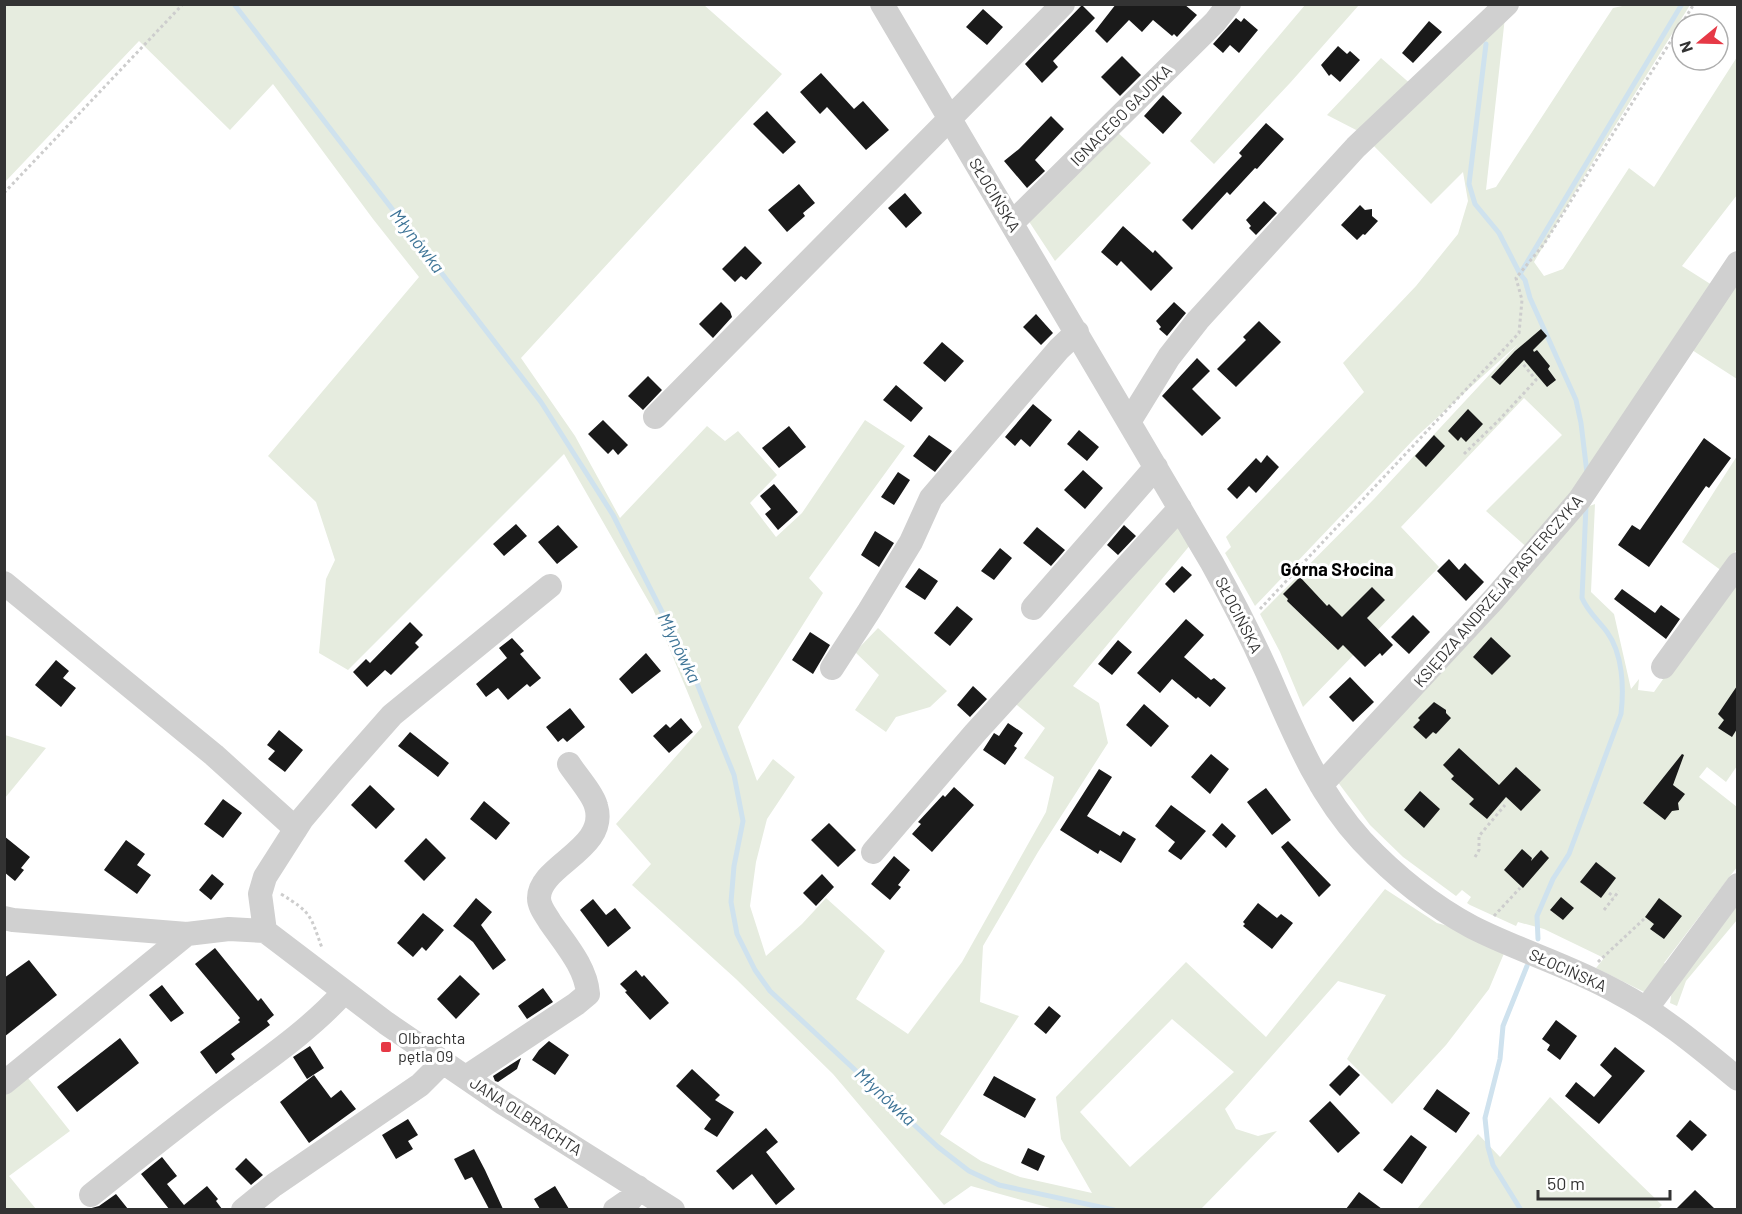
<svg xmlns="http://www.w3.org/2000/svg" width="1742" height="1214" font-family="Barlow,sans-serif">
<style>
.green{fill:#e6ecdf;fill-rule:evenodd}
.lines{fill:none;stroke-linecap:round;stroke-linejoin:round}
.stream{stroke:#cfe2ee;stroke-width:5}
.building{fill:#1a1a1a}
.path{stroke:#cdcdcd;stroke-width:3;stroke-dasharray:3 3;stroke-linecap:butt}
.minor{stroke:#d0d0d0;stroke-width:24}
.poi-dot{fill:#e63946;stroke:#fff;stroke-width:2}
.labels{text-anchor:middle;stroke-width:6;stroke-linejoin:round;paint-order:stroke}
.street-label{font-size:16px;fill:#333;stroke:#fff}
.poi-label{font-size:16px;fill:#333;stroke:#fff;text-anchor:start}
.water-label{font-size:18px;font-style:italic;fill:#3f7597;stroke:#fff}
.neighbourhood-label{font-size:18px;font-weight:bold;fill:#000;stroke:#fff}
</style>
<rect width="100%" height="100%" fill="#fff"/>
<path class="green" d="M5 5H704L782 74 521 358 575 436 620 518 707 426 725 441 738 431 777 475 750 503 776 537 802 513 865 420 905 446 809 578 823 593 738 727 757 781 773 759 795 777 767 819 756 862 750 906 766 956 802 924 826 898 885 951 856 999 908 1034 962 962 1046 812 1054 777 1024 758 1045 728 1012 701 1176 522 1191 544 1073 686 1099 703 1108 743 1038 852 983 946 980 1002 1019 1016 940 1134 981 1161 1020 1177 1092 1193 1061 1139 1056 1097 1186 962 1266 1037 1385 889 1437 923 1448 926 1505 951 1489 989 1446 1045 1392 1104 1347 1059 1386 995 1338 981 1225 1109 1236 1129 1258 1136 1277 1131 1201 1209H1054L971 1186 944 1205 833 1074 736 979 632 885 651 864 616 824 702 727 653 609 564 454 348 670 319 653 326 579 335 560 316 502 268 456 419 277 373 219 273 84 230 130 139 41 5 182ZM1172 1019 1234 1072 1130 1167 1080 1112Z
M1305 5H1359L1290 83 1214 164 1190 141Z
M1627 5H1690L1597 155 1534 262 1544 276 1563 269 1629 168 1654 187 1737 57V195L1682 266 1712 285 1531 551 1486 511 1562 435 1524 398 1401 527 1439 567 1303 707 1280 652 1260 614 1374 499 1518 344 1416 437 1255 606 1225 553 1231 547 1226 537 1364 392 1343 363 1416 286 1458 234 1468 201 1463 172 1431 204 1371 143 1505 17 1486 190 1496 187 1613 8Z
M1381 58 1413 86 1360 132 1327 115Z
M1116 131 1151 163 1055 261 1028 220Z
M1737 279V379L1692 350Z
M1737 456V549L1722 571 1682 542Z
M1595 504 1591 592 1614 614 1631 689 1639 679 1638 690 1654 692 1737 574V766L1726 782 1707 767 1699 777 1737 807V867L1664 963 1669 966 1648 994 1596 968 1604 958 1544 929 1518 922 1516 926 1470 905 1467 903 1471 897 1462 890 1456 896 1403 857 1370 825 1337 781 1576 511Z
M878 628 947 691 930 707 896 717 886 732 855 710 879 675 855 652Z
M5 735 46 748 5 798 4 735Z
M1737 899V920L1686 981 1677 1006 1670 1003 1673 983Z
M28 1078 70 1131 9 1176 36 1209 5 1210V1093Z
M1550 1097 1662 1205 1658 1209H1417L1478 1134 1500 1157Z"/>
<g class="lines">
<path class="stream" d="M234 4 541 402 613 515 692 671 734 775 743 821 734 866 731 902 737 934 755 970 770 991 938 1147 969 1171 999 1185 1114 1210
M1486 44 1469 184 1475 204 1499 233 1520 274
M1587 473 1581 423 1576 400 1530 298 1525 280 1520 274 1682 4
M1538 939 1537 916 1553 879 1569 854 1621 714C1624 688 1623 654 1607 632 1598 620 1588 612 1582 598L1586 506
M1521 1210 1493 1165 1488 1147 1485 1118 1500 1059 1503 1026 1527 966"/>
</g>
<path class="building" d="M1116 4H1184L1197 15 1177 37 1174 34 1172 36 1153 20 1142 32 1129 20 1107 43 1095 31Z
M1082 5 1095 18 1053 61 1058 67 1042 83 1025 64Z
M983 9 1003 27 987 45 966 27Z
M1236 18 1241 22 1244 18 1258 30 1239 53 1230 45 1223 53 1213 44Z
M1429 21 1442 32 1413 63 1402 53Z
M1338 46 1347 54 1350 51 1360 60 1340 82 1331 74 1329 76 1321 65Z
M1122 56 1141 75 1120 96 1101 77Z
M821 73 854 109 863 101 889 130 866 150 827 107 820 114 800 92Z
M1163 95 1182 113 1163 134 1144 116Z
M767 111 796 142 783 154 753 124Z
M1051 116 1064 129 1035 160 1045 171 1027 188 1004 161 1019 149Z
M1266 123 1284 139 1257 169 1255 168 1230 195 1227 192 1192 230 1182 220 1242 156 1239 153Z
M799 184 815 203 803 213 805 216 787 232 768 210Z
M905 193 922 213 906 228 888 208Z
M1264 201 1277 213 1256 235 1249 228 1251 226 1246 220Z
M1360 205 1365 210 1372 209V216L1378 221 1365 235 1363 234 1357 240 1341 225Z
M1123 226 1153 253 1155 250 1173 268 1151 291 1121 261 1117 266 1101 252Z
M745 246 762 263 746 280 741 276 735 282 722 269Z
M721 302 730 311 732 317 713 338 699 324Z
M1174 302 1186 313 1167 336 1159 329 1161 327 1156 321Z
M1036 314 1053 333 1041 345 1023 327Z
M1259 321 1281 342 1236 387 1217 369 1246 340 1243 337Z
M1541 329 1547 336 1533 350 1534 352 1537 350 1550 366 1548 369 1556 380 1547 387 1524 360 1500 385 1491 377 1515 351Z
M942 342 964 361 945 382 923 363Z
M1197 358 1210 371 1192 389 1221 418 1202 436 1162 396Z
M648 376 662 390 643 410 628 396Z
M896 385 923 408 911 422 883 400Z
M1033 404 1052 420 1030 447 1021 439 1015 446 1005 437Z
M1468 409 1483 424 1466 442 1461 437 1458 441 1448 431Z
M603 420 628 445 618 455 613 449 608 454 588 434Z
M789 426 806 447 779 468 762 448Z
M1079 430 1099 447 1087 461 1067 444Z
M929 435 952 451 935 472 913 456Z
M1434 435 1445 446 1426 467 1415 456Z
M1704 438 1731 458 1709 488 1706 486 1649 567 1618 545 1632 525 1640 530Z
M1267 455 1279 467 1256 493 1249 486 1237 499 1227 489 1256 458 1261 463Z
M1083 470 1103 488 1085 509 1064 490Z
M898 472 910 480 894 505 881 497Z
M774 484 798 512 778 530 765 514 771 509 760 496Z
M516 524 527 536 504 556 493 544Z
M558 525 578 547 557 564 538 542Z
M1124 525 1136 536 1118 555 1107 545Z
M1037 527 1065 550 1051 566 1023 543Z
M875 531 894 543 879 567 861 555Z
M1000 548 1012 558 994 580 981 571Z
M1449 559 1459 570 1465 563 1484 582 1466 601 1437 571Z
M1182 566 1192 575 1174 593 1165 584Z
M919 568 938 581 925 600 905 587Z
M1300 577 1327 606 1329 604 1342 617 1372 587 1385 600 1367 618 1393 645 1382 656 1380 653 1365 667 1343 645 1338 650 1287 601 1288 599 1283 594Z
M1622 589 1655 613 1661 605 1680 619 1666 639 1614 599Z
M957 606 973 619 950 646 934 633Z
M1413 615 1430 632 1409 654 1391 637Z
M1186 619 1204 635 1184 657 1211 680 1214 678 1226 688 1210 707 1198 697 1196 699 1172 679 1160 693 1137 673Z
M410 622 423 635 415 643 419 647 391 675 385 670 367 687 353 672 366 659 370 663Z
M810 632 830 645 813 674 792 660Z
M1491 637 1511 656 1492 675 1473 657Z
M512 638 524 651 520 654 541 678 530 687 527 684 508 700 498 688 486 697 476 684 507 658 499 648Z
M1118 640 1132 652 1112 675 1098 664Z
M646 653 661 671 632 694 619 679Z
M56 660 69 671 63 678 76 688 61 707 35 685Z
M1350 677 1374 702 1353 722 1329 697Z
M973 686 987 699 970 717 957 705Z
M1737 686V729L1732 737 1718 728 1724 720 1718 714Z
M1434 702 1446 710V713L1451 718 1436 734 1433 732 1426 739 1413 727 1420 720 1418 718Z
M1144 704 1169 726 1151 747 1126 725Z
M570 708 585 727 567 742 563 738 558 742 546 727Z
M681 718 693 732 669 753 653 736 666 724 670 728Z
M1008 723 1023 733 1014 746 1017 748 1005 765 983 750 994 733 999 736Z
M279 730 303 750 285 772 268 759 275 751 267 745Z
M410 732 449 763 438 777 398 746Z
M1459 748 1499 785 1516 767 1541 790 1521 811 1506 797 1487 819 1469 804 1474 799 1451 779 1454 776 1443 765Z
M1211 754 1229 769 1210 794 1191 777Z
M1682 754 1684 755 1673 785 1685 794 1678 803 1679 810 1672 811 1665 820 1643 803Z
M1099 769 1112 777 1087 816 1120 836 1123 831 1136 839 1121 863 1100 850 1098 854 1060 830Z
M370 785 395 809 376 829 351 805Z
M954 787 974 805 932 852 912 834 921 824 918 822 943 795 945 797Z
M1266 788 1291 820 1272 835 1247 802Z
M1420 791 1440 809 1424 828 1404 810Z
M223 799 242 813 223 838 204 824Z
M484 801 510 823 496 840 470 819Z
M1171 805 1206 831 1181 860 1168 851 1175 842 1155 826Z
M829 823 856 850 838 867 811 840Z
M1222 823 1236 836 1226 848 1212 835Z
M4 836 30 857 21 868 24 870 15 881 4 872Z
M426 838 446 858 424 881 404 861Z
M126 840 145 854 137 865 151 875 137 894 104 870Z
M1288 841 1331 885 1319 897 1281 847Z
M1522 849 1532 858 1531 861 1541 850 1549 858 1523 888 1504 870Z
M894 856 910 870 898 885 901 887 890 900 871 884Z
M1596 862 1616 878 1601 898 1580 882Z
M212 874 224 884 211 900 199 890Z
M822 874 834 887 816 906 803 893Z
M1561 897 1574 908 1563 920 1550 910Z
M476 898 492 912 481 925 506 960 493 970 473 942 453 926Z
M1659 898 1682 916 1664 939 1650 929 1654 924 1645 917Z
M593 899 606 915 615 908 631 928 608 947 580 910Z
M1258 903 1277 918 1281 914 1293 923 1272 949 1243 926 1245 924 1243 922Z
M423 913 444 930 426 951 422 947 413 957 397 943Z
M215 948 258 1001 261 998 274 1015 267 1021 270 1025 231 1054 235 1059 216 1074 200 1052 240 1022 238 1020 240 1018 195 964Z
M29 960 57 995 4 1037V978Z
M636 970 642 977 644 975 669 1003 650 1020 625 992 627 991 620 984Z
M460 975 480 994 456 1019 437 999Z
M162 985 184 1013 171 1022 149 995Z
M543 988 553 1002 527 1019 518 1006Z
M1049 1006 1061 1016 1046 1034 1034 1024Z
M1556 1020 1577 1036 1560 1060 1547 1050 1550 1045 1542 1039Z
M120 1038 139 1063 77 1112 57 1087Z
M549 1041 569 1055 555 1075 532 1060 539 1050Z
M310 1046 324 1068 307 1079 293 1057Z
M1615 1047 1645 1071 1599 1124 1565 1096 1576 1082 1594 1097 1612 1076 1600 1065Z
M521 1058 517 1069 498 1082 495 1081 493 1076Z
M1349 1065 1360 1075 1340 1096 1329 1085Z
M692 1069 720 1095 715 1100 734 1112 717 1137 704 1129 711 1119 676 1086Z
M314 1075 331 1098 341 1090 356 1109 309 1143 280 1102Z
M994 1076 1036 1099 1025 1118 983 1095Z
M1437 1089 1470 1113 1456 1133 1423 1109Z
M1330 1101 1360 1133 1338 1153 1309 1121Z
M408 1119 418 1135 408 1141 413 1149 396 1159 382 1135Z
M1690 1120 1707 1135 1692 1151 1676 1136Z
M766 1128 778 1142 766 1152 795 1189 776 1205 752 1174 733 1190 716 1171Z
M1411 1135 1427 1147 1402 1184 1383 1170Z
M1028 1148 1045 1156 1038 1171 1021 1163Z
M474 1149 485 1170 503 1209H489L472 1177 465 1180 454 1159Z
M162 1157 177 1176 167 1184 184 1205 207 1186 218 1199 216 1201 222 1209H169L141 1174Z
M246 1158 263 1175 251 1185 235 1169Z
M555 1186 569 1209H540L534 1199Z
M1695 1190 1715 1209H1676Z
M1359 1192 1382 1209H1346Z
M116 1194 128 1209H88L99 1206Z"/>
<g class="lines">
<path class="path" d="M4 193 183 4
M1464 454 1499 420 1536 380 1523 364
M1260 609 1519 333 1522 300 1516 278 1544 244 1694 4
M1475 857 1479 850V836L1505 805
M1609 893 1614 897
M281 894C312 913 310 915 322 948
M1604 910 1619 891
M1494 916 1520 888
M1598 962 1644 919"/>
<path class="minor" d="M882 4 1212 563C1232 599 1250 634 1267 672 1293 731 1317 792 1362 841 1394 875 1431 905 1472 927 1519 951 1571 966 1617 992 1661 1015 1699 1047 1738 1079
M1012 223 1215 22 1229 4
M655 417 1063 4
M1129 422 1169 357 1198 320 1356 147 1507 4
M4 583 214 755 296 829
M1033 608 1156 467
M1663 667 1738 564
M832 668 869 611 911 542 931 498 1059 349 1077 332
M1321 785 1494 599 1580 499 1738 263
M873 852 975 733 1180 508
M4 918 13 920 187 934 229 929 265 931
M265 931 386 1023 503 1103 673 1210
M265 931 260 894 265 877 302 819 340 774 392 715 550 586
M1646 1009 1738 885
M466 1077 576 1004 588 994C586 967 565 944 550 922 546 915 539 907 539 898 539 865 609 849 596 806 593 794 576 775 569 764
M4 1083 187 934
M91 1195C136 1159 181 1123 228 1088 267 1059 311 1029 344 992
M243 1210 274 1185 420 1085 443 1062
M615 1210 631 1199 638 1187"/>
</g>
<rect class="poi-dot" x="380" y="1041" width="12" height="12" rx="3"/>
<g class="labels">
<g class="street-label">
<text transform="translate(1121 115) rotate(-45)" y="6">IGNACEGO GAJDKA</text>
<text transform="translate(995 195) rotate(59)" y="6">SŁOCIŃSKA</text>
<text transform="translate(1498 591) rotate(-49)" y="6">KSIĘDZA ANDRZEJA PASTERCZYKA</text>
<text transform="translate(1239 615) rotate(63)" y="6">SŁOCIŃSKA</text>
<text transform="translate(1568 970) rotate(24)" y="6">SŁOCIŃSKA</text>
<text transform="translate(526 1116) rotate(33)" y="6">JANA OLBRACHTA</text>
</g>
<g class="poi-label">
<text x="398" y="1044">Olbrachta<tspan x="398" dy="18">pętla 09</tspan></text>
</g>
<g class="water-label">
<text transform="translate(417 241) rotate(52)" y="6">Młynówka</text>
<text transform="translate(679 648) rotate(64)" y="6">Młynówka</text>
<text transform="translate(885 1097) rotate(43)" y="6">Młynówka</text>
</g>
<g class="neighbourhood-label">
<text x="1337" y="576">Górna Słocina</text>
</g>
</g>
<rect width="1742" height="1214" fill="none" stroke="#333333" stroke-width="12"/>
<g transform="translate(1700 42) rotate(251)"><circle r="28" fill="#ffffff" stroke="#adadad" stroke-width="1.5"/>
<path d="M0-4.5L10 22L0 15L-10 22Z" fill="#e63946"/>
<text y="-9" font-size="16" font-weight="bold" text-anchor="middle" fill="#333333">N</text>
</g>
<path d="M1538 1190v9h132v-9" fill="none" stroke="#333333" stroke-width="3"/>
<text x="1547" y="1190" font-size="18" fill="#333333" stroke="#ffffff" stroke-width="4.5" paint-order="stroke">50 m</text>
</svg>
